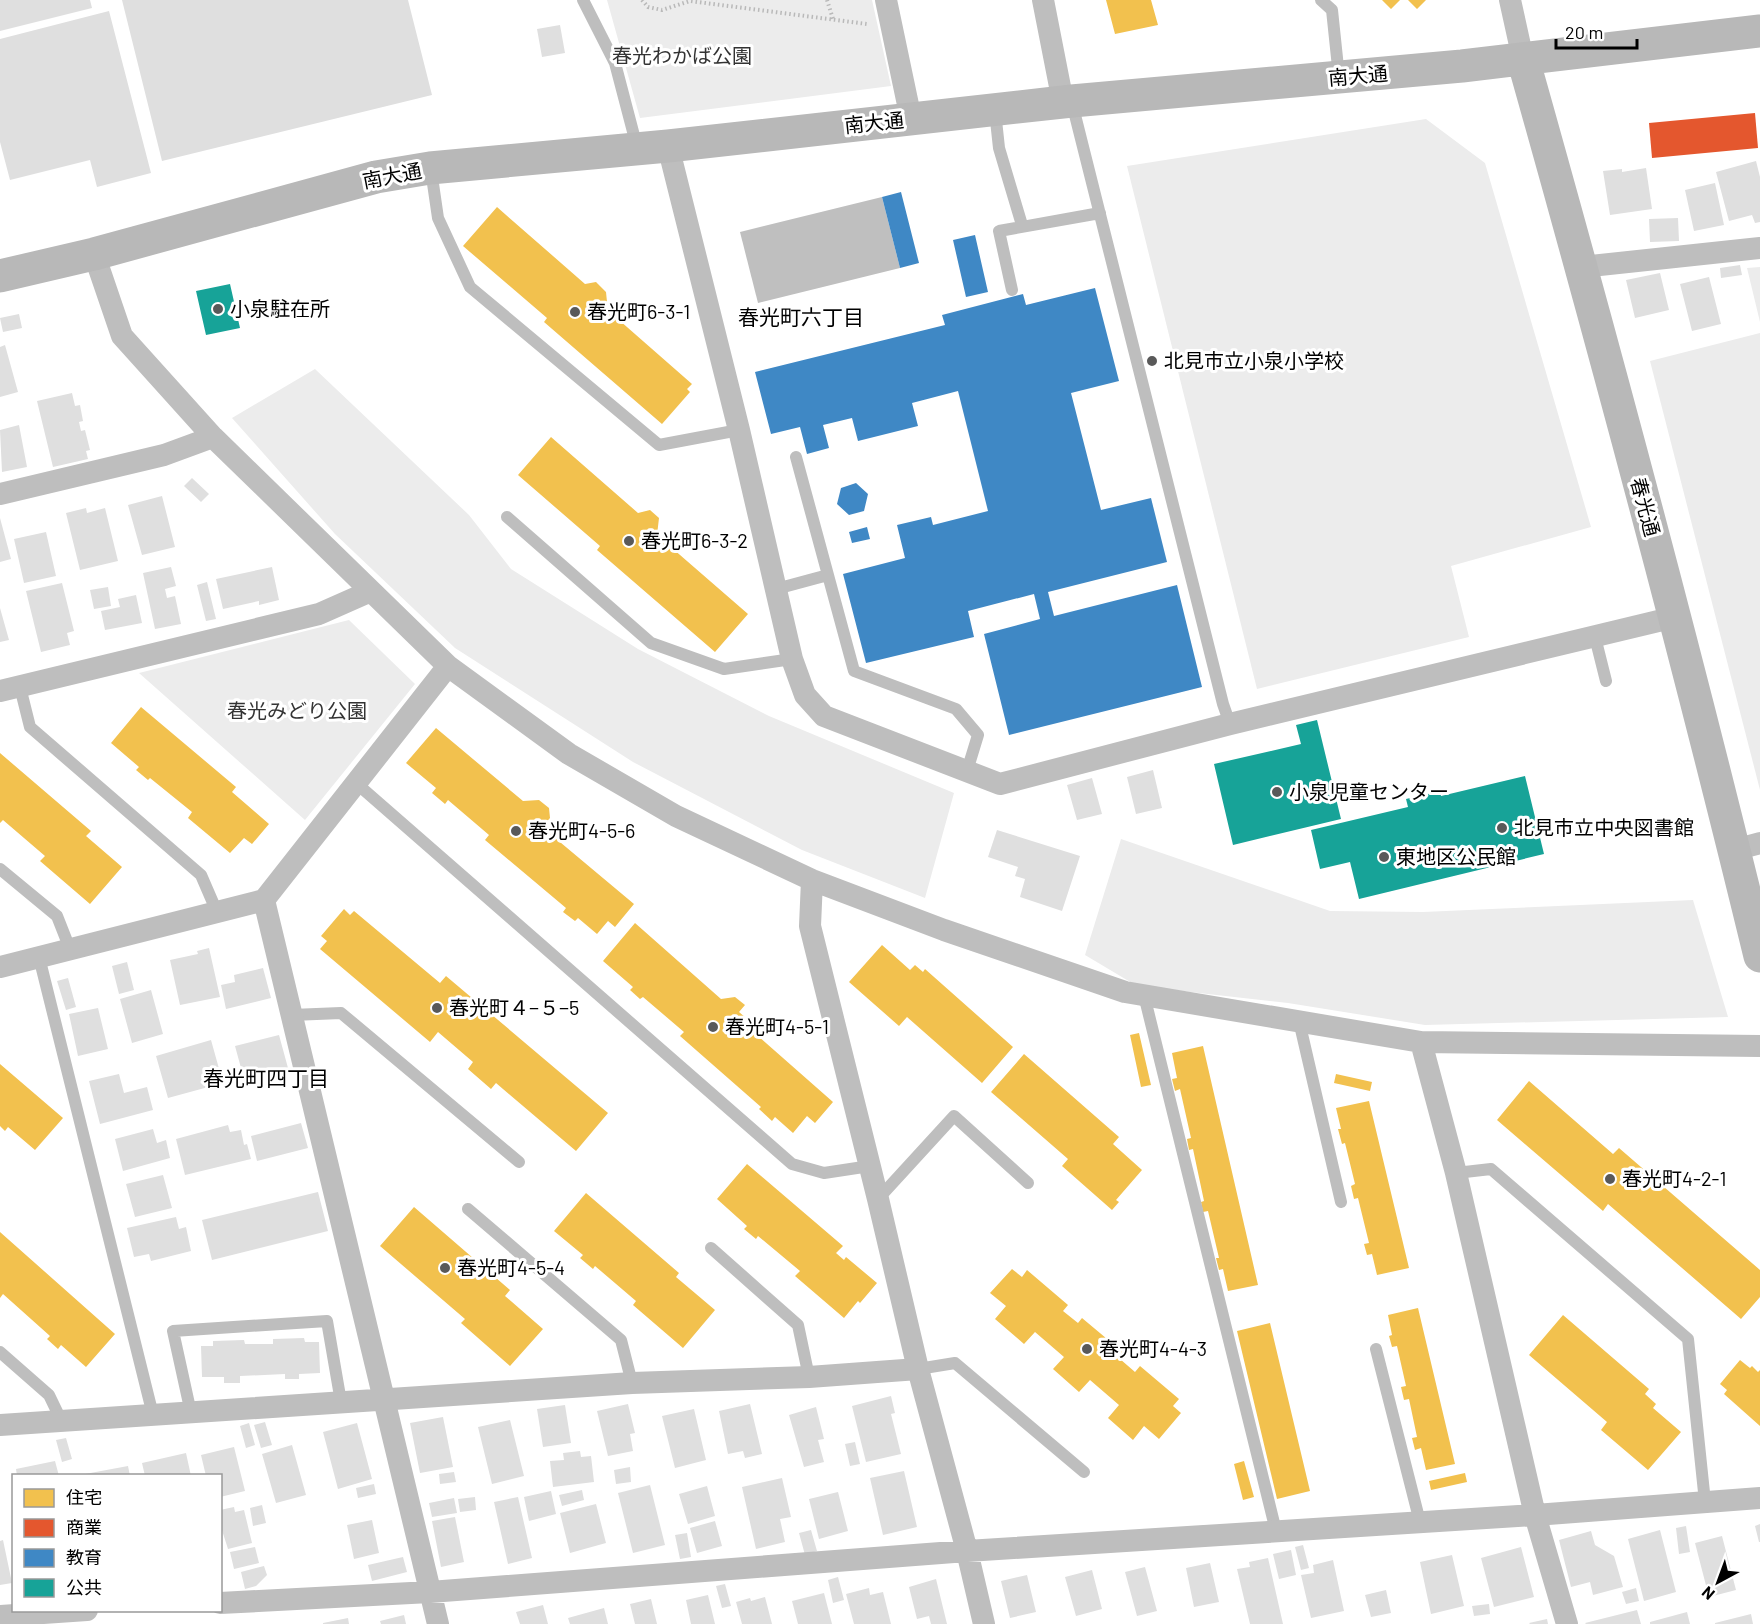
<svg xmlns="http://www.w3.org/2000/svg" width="1760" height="1624" font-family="Barlow,'Noto Sans JP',sans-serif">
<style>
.green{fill:#ececec}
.water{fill:#bfbfbf}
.homes{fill:#f2c14e}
.shops{fill:#e4572e}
.schools{fill:#3f88c5}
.public{fill:#17a398}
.building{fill:#dfdfdf}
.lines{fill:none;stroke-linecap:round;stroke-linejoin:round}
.path{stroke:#b9b9b9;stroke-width:4;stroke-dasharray:1.5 3;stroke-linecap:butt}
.lane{stroke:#bebebe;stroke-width:12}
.street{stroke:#bebebe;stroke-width:22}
.secondary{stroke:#b8b8b8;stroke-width:33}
.poi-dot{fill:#595959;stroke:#fff;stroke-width:2}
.labels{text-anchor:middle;stroke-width:6;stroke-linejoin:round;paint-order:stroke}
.park-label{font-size:20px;fill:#333;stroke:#fff}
.street-label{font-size:20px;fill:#000;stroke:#fff}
.poi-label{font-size:20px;fill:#000;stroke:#fff;text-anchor:start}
.neighbourhood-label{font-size:21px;fill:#000;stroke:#fff}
</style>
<rect width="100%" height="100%" fill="#fff"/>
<path class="green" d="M607 0H872L891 86 640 118Z
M1426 119 1485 163 1591 527 1451 566 1469 637 1257 689 1127 166Z
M1760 267V322L1747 268Z
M1760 333V790L1650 361Z
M315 369 469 515 511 569 638 649 769 716 954 793 925 898 802 850 633 762 455 648 335 534 232 418Z
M349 620 415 684 305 820 139 673Z
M1121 839 1330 911 1423 912 1693 900 1728 1017 1425 1025 1288 1003 1137 986 1085 955Z"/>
<path class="water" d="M882 197 900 268 758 303 740 232Z"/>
<path class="homes" d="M1106 0H1151L1158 25 1115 34Z
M1382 0H1400L1391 9Z
M1408 0H1426L1417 9Z
M497 207 585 284 596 282 606 292 607 302 603 306 692 384 687 389 690 392 662 424 544 322 547 318 463 246Z
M551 437 638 513 650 510 659 518 657 535 748 614 715 652 597 550 600 546 518 475Z
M141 707 236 787 232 792 269 824 252 844 244 838 230 853 188 818 192 812 150 778 148 780 136 770 139 767 111 743Z
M436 728 523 801 539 800 549 808 550 818 542 827 634 904 615 927 608 921 597 934 578 918 575 921 563 912 566 908 485 840 489 835 448 800 445 804 432 793 436 788 406 763Z
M0 753 91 831 86 836 122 867 90 904 40 861 45 856 3 820 0 823Z
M344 909 350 915 354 911 440 983 446 976 608 1113 576 1151 496 1083 491 1089 468 1069 473 1062 438 1032 430 1042 320 949 327 941 321 936Z
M635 923 721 999 735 997 745 1005 739 1012 746 1018 742 1022 833 1102 815 1123 807 1116 793 1133 775 1117 772 1121 759 1109 761 1107 680 1036 684 1032 643 997 640 999 630 990 633 987 603 961Z
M882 945 910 970 915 965 923 972 925 969 1013 1047 982 1083 907 1017 899 1026 849 982Z
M1139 1033 1151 1085 1141 1087 1130 1035Z
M1203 1046 1258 1285 1228 1291 1223 1269 1219 1270 1216 1258H1219L1208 1211 1203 1212 1201 1202 1204 1201 1193 1149 1189 1150 1187 1139 1191 1138 1180 1089 1175 1091 1172 1079 1177 1078 1172 1053Z
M1024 1054 1119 1137 1113 1144 1142 1170 1116 1200 1119 1202 1112 1210 1062 1166 1068 1159 991 1092Z
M0 1064 63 1118 35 1150 8 1127 5 1131 0 1126Z
M1336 1074 1372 1082 1370 1091 1334 1083Z
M1529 1081 1613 1154 1619 1148 1760 1270V1297L1741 1319 1608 1204 1603 1211 1497 1120Z
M1369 1101 1409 1268 1377 1275 1372 1254 1367 1255 1364 1244 1369 1243 1358 1198 1354 1199 1351 1186 1355 1184 1345 1143 1342 1144 1338 1129H1341L1336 1108Z
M747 1164 843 1246 836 1253 844 1260 846 1257 877 1283 860 1303 858 1301 844 1318 795 1276 800 1271 758 1236 756 1239 744 1229 747 1226 717 1199Z
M586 1193 679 1273 676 1277 715 1310 683 1348 633 1305 636 1301 595 1266 593 1269 580 1258 583 1255 554 1231Z
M414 1207 510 1290 505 1296 543 1329 510 1366 461 1323 465 1319 380 1246Z
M0 1232 115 1334 86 1367 61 1345 58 1349 47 1339 50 1336 3 1294 0 1298Z
M1012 1269 1022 1277 1027 1270 1068 1305 1063 1311 1078 1323 1082 1318 1125 1354 1120 1359 1135 1372 1140 1366 1179 1399 1173 1406 1181 1413 1159 1439 1144 1426 1133 1440 1108 1418 1119 1405 1090 1380 1079 1392 1053 1369 1064 1357 1035 1332 1024 1344 995 1319 1006 1306 990 1293Z
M1418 1308 1455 1464 1426 1470 1421 1448 1415 1450 1412 1438 1417 1437 1409 1399 1404 1400 1401 1387 1406 1386 1397 1346 1392 1347 1389 1336 1392 1335 1388 1315Z
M1563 1315 1649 1389 1645 1394 1656 1404 1653 1408 1681 1432 1648 1470 1601 1430 1607 1422 1529 1355Z
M1270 1323 1310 1491 1277 1499 1237 1331Z
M1740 1360 1750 1368 1752 1366 1758 1372 1760 1370V1426L1724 1394 1727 1390 1720 1384Z
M1244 1461 1254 1497 1243 1500 1234 1464Z
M1465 1473 1467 1482 1431 1490 1429 1481Z"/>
<path class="shops" d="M1755 113 1758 148 1652 158 1649 123Z"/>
<path class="schools" d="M901 192 919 263 900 268 882 197Z
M975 235 988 292 966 297 953 240Z
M1095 288 1119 381 1071 393 1101 510 1151 498 1167 562 1048 592 1054 616 1177 585 1202 687 1009 735 984 634 1040 619 1034 594 968 611 974 637 866 663 843 574 905 558 897 525 931 517 933 525 988 511 958 391 912 403 918 426 858 441 852 418 823 425 829 448 807 454 800 427 771 434 755 372 945 325 942 315 1023 294 1026 305Z
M856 483 868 494 864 511 849 515 837 504 841 488Z
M867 527 870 539 852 543 849 532Z"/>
<path class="public" d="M230 284 240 328 206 335 196 291Z
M1317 720 1341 819 1233 845 1214 764 1301 744 1296 725Z
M1525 776 1544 854 1359 899 1350 862 1320 869 1311 830 1408 807 1406 799 1440 791 1441 796Z"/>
<path class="building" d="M0 0H90L92 8 0 31Z
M122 0H408L432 95 162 161Z
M109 11 151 173 97 187 90 160 10 180 0 142V39Z
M560 25 565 53 542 57 537 29Z
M1756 161 1760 177V222L1755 223 1752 215 1729 221 1716 172Z
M1646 168 1652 209 1610 215 1603 171 1622 169V172Z
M1715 183 1724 225 1694 231 1685 190Z
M1678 218 1679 241 1650 242 1649 219Z
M1740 265 1742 275 1721 278 1720 268Z
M1660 273 1669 310 1635 318 1626 280Z
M1709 277 1721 324 1692 331 1680 284Z
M19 314 22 328 3 332 0 318Z
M5 345 18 392 0 397V347Z
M72 393 75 406 80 405 83 421 79 422 81 431 85 430 90 450 86 451 88 459 53 467 37 401Z
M19 425 27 467 2 472 0 430Z
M192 478 209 494 201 502 184 486Z
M162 496 175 547 142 555 128 505Z
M86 508 87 513 105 508 118 561 80 570 66 513Z
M0 518 11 559 0 562Z
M46 532 56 576 24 583 14 539Z
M171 567 176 586 165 589 167 598 175 596 181 624 155 629 143 573Z
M272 567 279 600 259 605V601L223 609 216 579Z
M207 582 216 619 206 621 197 585Z
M62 583 74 631 67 633 70 645 41 652 26 591Z
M108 587 111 606 94 609 90 590Z
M136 595 142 623 105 630 101 611 120 607 118 599Z
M0 608 9 640 0 642Z
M1153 770 1162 808 1136 814 1127 777Z
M1092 778 1102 814 1077 820 1067 785Z
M997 830 1080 856 1062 911 1020 897 1025 879 1015 876 1018 867 988 857Z
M209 948 220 997 180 1005 170 960 198 954 197 951Z
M127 962 134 990 119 994 112 966Z
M263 968 271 998 226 1009 221 985 235 982 234 975Z
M68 978 76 1007 66 1010 57 981Z
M151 990 163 1034 132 1043 120 999Z
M98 1008 108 1049 78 1056 69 1014Z
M279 1035 288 1068 244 1079 235 1046Z
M211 1040 223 1083 168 1098 156 1056Z
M119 1074 124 1093 147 1087 153 1110 100 1124 89 1081Z
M301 1123 308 1148 257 1161 251 1136Z
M228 1125 230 1132 241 1130 244 1145 247 1144 251 1159 185 1175 176 1139Z
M153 1129 157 1143 166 1140 170 1158 123 1171 115 1139Z
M163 1175 172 1208 135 1217 126 1184Z
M318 1192 328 1231 212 1260 202 1220Z
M176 1217 179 1229 186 1227 191 1251 151 1261 149 1254 134 1257 127 1228Z
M304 1338 305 1342H319L320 1373 299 1374V1379H285V1374L240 1376V1383H224V1377H202L201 1346H213V1341L244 1340 245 1344H273V1339Z
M891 1396 895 1413 891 1414 901 1454 866 1462 852 1406Z
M628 1404 635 1433 630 1434 633 1451 608 1456 597 1411Z
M750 1404 762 1454 745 1458 743 1451 728 1454 719 1411Z
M565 1405 571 1443 543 1447 537 1409Z
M816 1407 824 1439 818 1440 824 1462 804 1467 789 1415Z
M694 1409 706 1460 675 1468 662 1416Z
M443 1417 453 1467 420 1473 410 1423Z
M510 1420 524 1476 492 1484 478 1427Z
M265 1422 272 1445 261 1448 254 1425Z
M249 1423 255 1445 246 1448 240 1426Z
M357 1423 372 1479 338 1489 323 1432Z
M66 1438 72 1459 62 1462 56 1440Z
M855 1442 860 1464 850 1466 845 1444Z
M292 1445 306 1495 276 1503 262 1454Z
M234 1447 245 1491 220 1497V1476H206L201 1455Z
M580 1451 581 1457 591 1456 594 1482 553 1487 550 1461 564 1460 563 1453Z
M186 1453 191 1476H145L142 1463Z
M55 1461 59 1476H17L16 1469Z
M128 1466 130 1476H85V1474Z
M630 1467 631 1482 616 1484 614 1470Z
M904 1471 917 1527 883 1535 870 1478Z
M454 1472 456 1482 440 1484 439 1474Z
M782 1478 791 1517 780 1519 785 1542 756 1549 742 1487Z
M374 1484 376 1494 358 1498 356 1488Z
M650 1485 665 1545 633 1553 618 1493Z
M707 1486 715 1516 688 1524 679 1494Z
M582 1490 584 1500 562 1506 559 1495Z
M551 1491 556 1514 529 1521 524 1497Z
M838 1492 848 1531 819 1539 809 1499Z
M475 1497 476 1510 460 1512 458 1499Z
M518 1497 532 1558 508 1564 494 1502Z
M454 1498 457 1513 432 1517 429 1503Z
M596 1504 606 1543 570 1553 560 1513Z
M262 1505 266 1523 253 1526 250 1508Z
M234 1507 235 1512 244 1510 252 1543 228 1549 220 1524V1510Z
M455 1517 464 1562 441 1567 432 1521Z
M372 1520 379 1553 354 1559 347 1525Z
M715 1521 722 1546 697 1553 690 1528Z
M1760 1524V1542H1759L1755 1526Z
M1686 1526 1690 1552 1679 1554 1676 1528Z
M811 1530 817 1551 805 1555 799 1533Z
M1660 1530 1676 1592 1644 1601 1628 1539Z
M1591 1531 1595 1545 1614 1556 1623 1587 1593 1595 1590 1582 1571 1587 1559 1540Z
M687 1533 691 1557 680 1559 675 1535Z
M1722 1536 1736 1590 1709 1597 1695 1543Z
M3 1540 12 1583 0 1585V1541Z
M1303 1545 1309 1568 1301 1570 1295 1547Z
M255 1547 259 1563 234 1569 230 1552Z
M1521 1547 1534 1597 1494 1607 1481 1558Z
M1291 1550 1296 1575 1279 1579 1273 1554Z
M1452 1555 1464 1606 1431 1614 1420 1562Z
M403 1557 407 1572 372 1581 368 1565Z
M1268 1558 1283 1624H1250L1237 1569 1250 1567 1249 1562Z
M1333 1560 1344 1611 1311 1618 1301 1575 1314 1573 1313 1565Z
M1210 1563 1219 1602 1194 1607 1186 1568Z
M264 1566 267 1575 256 1586 245 1589 241 1572Z
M1145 1567 1157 1611 1137 1616 1125 1572Z
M1092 1570 1102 1609 1076 1616 1065 1577Z
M1027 1575 1036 1612 1010 1618 1001 1581Z
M838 1577 844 1600 833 1603 828 1580Z
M936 1579 947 1624H931L929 1616 917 1619 909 1587Z
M725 1584 731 1606 722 1608 716 1586Z
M869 1588 870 1595 883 1592 891 1624H854L846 1594Z
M1636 1588 1639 1601 1626 1604 1622 1592Z
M1386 1590 1391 1613 1371 1617 1365 1595Z
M824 1593 832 1624H798L792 1601Z
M708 1595 715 1624H691L686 1600Z
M765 1597 772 1624H742L736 1602 750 1598 751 1601Z
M651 1599 657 1624H635L630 1604Z
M1489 1604 1490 1614 1474 1616 1472 1606Z
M543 1605 548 1624H520L516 1612Z
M604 1608 608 1624H570L568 1618Z
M1637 1610 1641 1624H1586L1585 1623Z
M1687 1612 1690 1624H1650V1622Z
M1751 1614 1753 1624H1715V1623Z
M404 1615 406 1624H381L380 1621Z
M348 1618 349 1624H323V1623Z
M1547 1619 1548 1624H1530L1529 1623Z"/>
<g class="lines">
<path class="path" d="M642 0 648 7 662 10 690 1 867 24
M827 0 833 19"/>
<path class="lane" d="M583 0 615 63 637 147
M1321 0 1332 10 1339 77
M1072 103 1223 704 1230 724
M995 111 999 148 1022 225
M431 170 438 218 470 287 659 445 739 430
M1012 290 999 231 1100 213
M796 457 854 671 956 709 978 735 967 771
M507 517 651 643 724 669 792 659
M776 589 828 575
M1595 637 1606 681
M20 687 30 727 201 875 217 912
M356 783 792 1164 824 1173 870 1166
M0 869 57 916 70 949
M39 957 153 1415
M1144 995 1276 1531
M292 1015 341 1013 519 1162
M1299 1021 1341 1202
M1456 1173 1491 1169 1688 1339 1705 1502
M878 1199 954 1116 1028 1183
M468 1209 621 1340 632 1383
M711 1248 798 1325 809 1377
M1376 1349 1420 1522
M0 1352 49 1395 62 1422
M918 1369 955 1363 1084 1472
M191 1413 173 1331 327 1321 341 1402"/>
<path class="street" d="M886 0 911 119
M1043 0 1063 102
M1510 0 1523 59
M668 146 739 430 792 659 805 695 824 716 1000 784 1230 724 1675 617
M94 254 122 336 213 437 448 666 569 754 676 816 812 880 944 930 1125 992 1421 1042 1760 1046
M1581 267 1760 248
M0 494 164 455 213 437
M0 691 319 614 371 591
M1734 850 1760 843
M812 880 810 926 878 1199 918 1369 967 1551 984 1624
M264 900 438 1624
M0 967 264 900 448 666
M1421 1042 1456 1173 1535 1515 1567 1624
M0 1425 632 1383 809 1377 918 1369
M220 1603 430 1592 967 1551 1535 1515 1760 1498
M0 1616 87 1610"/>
<path class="secondary" d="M1523 59C1607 357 1687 656 1760 956
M0 276 94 254 376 177 430 168 668 146 1072 101 1462 66 1760 31"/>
</g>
<g class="poi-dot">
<circle cx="218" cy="309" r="6"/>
<circle cx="575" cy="312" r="6"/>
<circle cx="1152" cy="361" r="6"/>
<circle cx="629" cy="541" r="6"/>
<circle cx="1277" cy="792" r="6"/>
<circle cx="1502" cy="828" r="6"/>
<circle cx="516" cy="831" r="6"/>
<circle cx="1384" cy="857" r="6"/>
<circle cx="437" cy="1008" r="6"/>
<circle cx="713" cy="1027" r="6"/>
<circle cx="1610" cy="1179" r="6"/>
<circle cx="445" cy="1268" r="6"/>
<circle cx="1087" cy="1349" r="6"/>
</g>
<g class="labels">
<g class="park-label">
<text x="682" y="63">春光わかば公園</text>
<text x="297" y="718">春光みどり公園</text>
</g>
<g class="street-label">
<text transform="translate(1358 76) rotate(-5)" y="7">南大通</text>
<text transform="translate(874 123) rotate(-6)" y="7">南大通</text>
<text transform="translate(392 176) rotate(-11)" y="7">南大通</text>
<text transform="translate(1645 507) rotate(75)" y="7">春光通</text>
</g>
<g class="poi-label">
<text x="230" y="316">小泉駐在所</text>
<text x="587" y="319">春光町6-3-1</text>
<text x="1164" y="368">北見市立小泉小学校</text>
<text x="641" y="548">春光町6-3-2</text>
<text x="1289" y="799">小泉児童センター</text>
<text x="1514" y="835">北見市立中央図書館</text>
<text x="528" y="838">春光町4-5-6</text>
<text x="1396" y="864">東地区公民館</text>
<text x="449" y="1015">春光町４−５−5</text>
<text x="725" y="1034">春光町4-5-1</text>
<text x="1622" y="1186">春光町4-2-1</text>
<text x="457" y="1275">春光町4-5-4</text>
<text x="1099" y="1356">春光町4-4-3</text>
</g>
<g class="neighbourhood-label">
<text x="801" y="325">春光町六丁目</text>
<text x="266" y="1086">春光町四丁目</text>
</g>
</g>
<rect x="12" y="1474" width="210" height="138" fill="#ffffff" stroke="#999999" stroke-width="1.5"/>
<rect x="24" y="1489" width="30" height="18" fill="#f2c14e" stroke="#999999" stroke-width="1.5"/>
<text x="66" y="1504" font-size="18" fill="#000000">住宅</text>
<rect x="24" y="1519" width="30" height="18" fill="#e4572e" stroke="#999999" stroke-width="1.5"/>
<text x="66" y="1534" font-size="18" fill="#000000">商業</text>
<rect x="24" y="1549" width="30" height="18" fill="#3f88c5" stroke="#999999" stroke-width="1.5"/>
<text x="66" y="1564" font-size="18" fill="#000000">教育</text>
<rect x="24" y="1579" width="30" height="18" fill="#17a398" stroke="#999999" stroke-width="1.5"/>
<text x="66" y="1594" font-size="18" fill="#000000">公共</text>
<g transform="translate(1718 1582) rotate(221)" stroke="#ffffff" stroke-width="4.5" paint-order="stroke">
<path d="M0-4.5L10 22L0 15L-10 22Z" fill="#000000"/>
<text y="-9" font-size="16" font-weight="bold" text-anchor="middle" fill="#000000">N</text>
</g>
<path d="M1556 39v9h81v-9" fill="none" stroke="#000000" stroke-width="3"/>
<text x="1565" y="39" font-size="18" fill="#000000" stroke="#ffffff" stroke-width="4.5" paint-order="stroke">20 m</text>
</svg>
